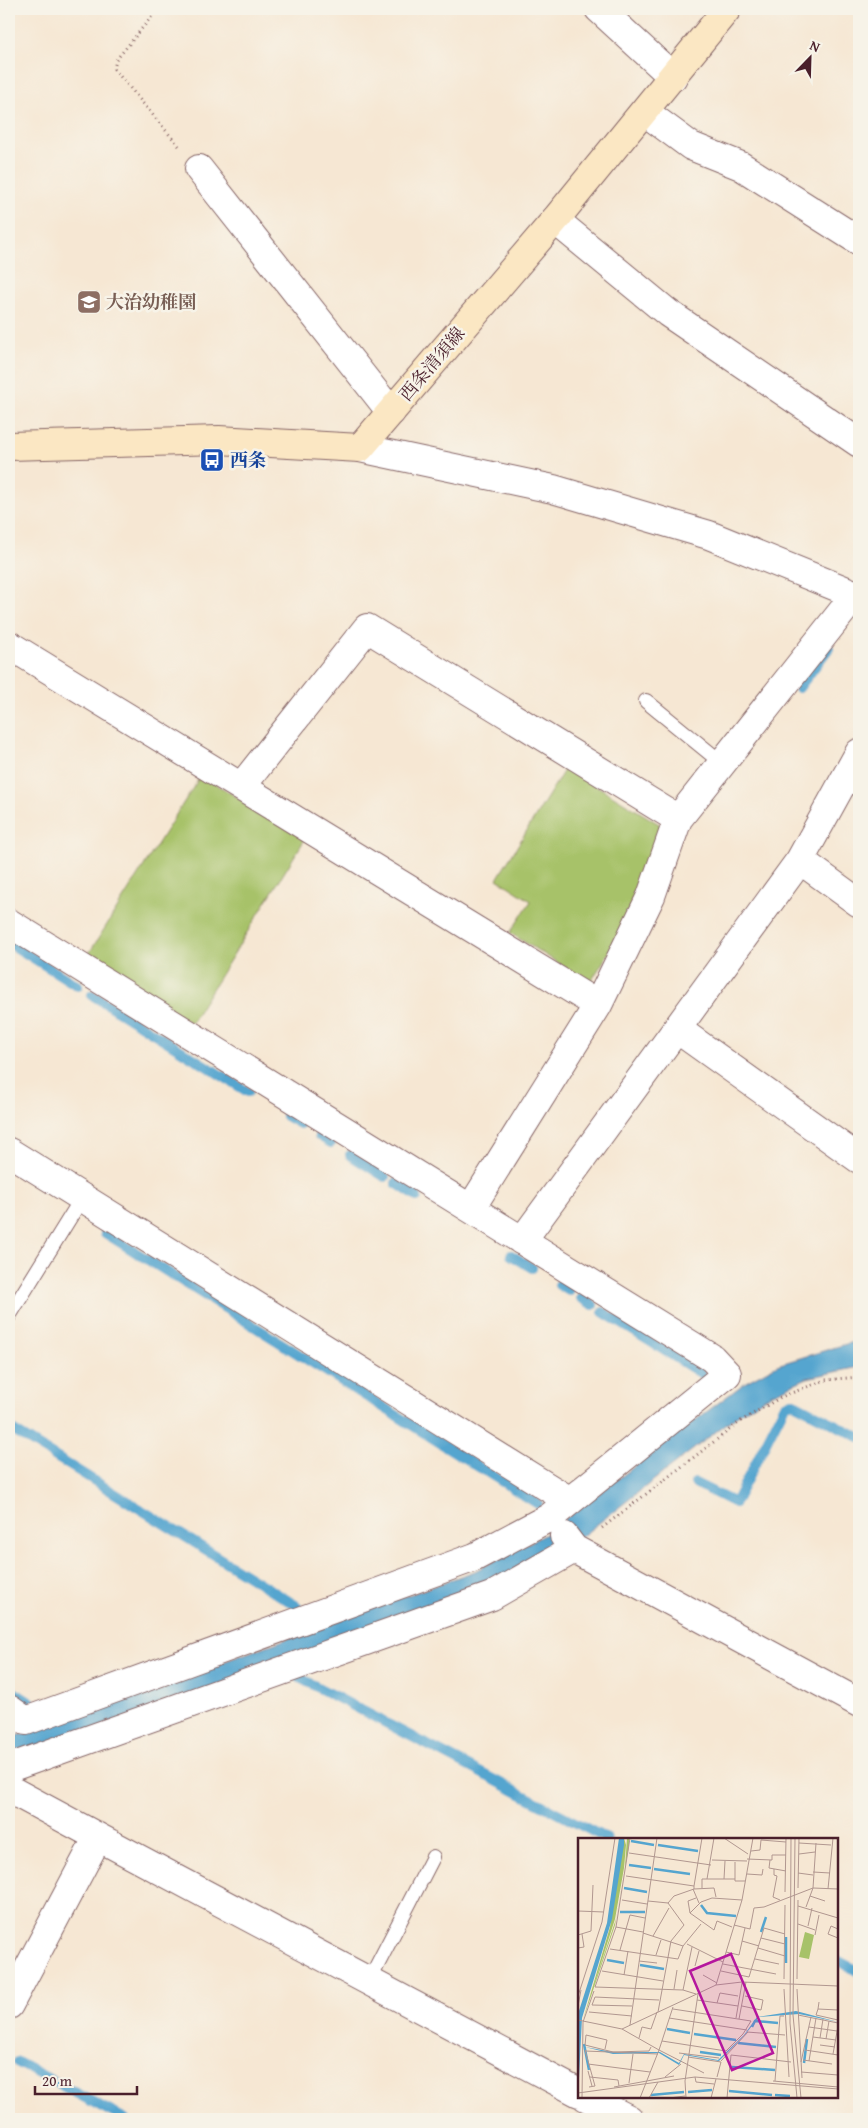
<svg xmlns="http://www.w3.org/2000/svg" width="868" height="2128" font-family="'Gentium Book Plus','Noto Serif JP',serif">
<style>
.green{fill:#a7c269;stroke:#78704a}
.water{fill:#55a5cf;stroke:#50627d}
.lines{fill:none;stroke-linecap:round;stroke-linejoin:round}
.stream{stroke:#55a5cf;stroke-width:10}
.service-casing{stroke:#866566;stroke-width:16}
.minor-casing{stroke:#866566;stroke-width:30}
.tertiary-casing{stroke:#866566;stroke-width:30}
.secondary-casing{stroke:#866566;stroke-width:30}
.path{stroke:#866566;stroke-width:3;stroke-dasharray:1 4;stroke-linecap:butt}
.service{stroke:#fff;stroke-width:14}
.minor{stroke:#fff;stroke-width:28}
.tertiary{stroke:#fff;stroke-width:28}
.secondary{stroke:#fbe7c3;stroke-width:28}
.labels{text-anchor:middle;stroke-width:5;stroke-linejoin:round;paint-order:stroke}
.education-label{font-size:18px;font-weight:bold;fill:#785e54;stroke:#f7f3e8;text-anchor:start}
.street-label{font-size:18px;fill:#4a1f2b;stroke:#f7f3e8}
.transit-label{font-size:18px;font-weight:bold;fill:#164399;stroke:#f7f3e8;text-anchor:start}
.inset-river{fill:none;stroke:#55a5cf;stroke-width:2.5}
.inset-road{fill:none;stroke:#b19790;stroke-width:1}
.view{fill:#b5179e;fill-opacity:0.15;stroke:#b5179e;stroke-width:2.5}
.inset-edge{fill:none;stroke:#4a1f2b;stroke-width:2.5}
</style>
<rect width="100%" height="100%" fill="#f7f3e8"/>
<filter id="ink" filterUnits="userSpaceOnUse"><feTurbulence type="fractalNoise" baseFrequency=".02" numOctaves="2"/><feDisplacementMap in="SourceGraphic" scale="10" xChannelSelector="R" yChannelSelector="G"/><feConvolveMatrix kernelMatrix="1 2 1 2 8 2 1 2 1" color-interpolation-filters="sRGB"/></filter>
<filter id="wash" filterUnits="userSpaceOnUse"><feTurbulence type="fractalNoise" baseFrequency=".0096" numOctaves="4" result="noise"/><feDisplacementMap in="SourceGraphic" scale="20" xChannelSelector="R" yChannelSelector="G"/><feGaussianBlur stdDeviation="1.12" result="paint"/><feColorMatrix in="noise" values="0 0 0 0 0 0 0 0 0 0 0 0 0 0 0 0 0 1.4 0 .05"/><feComposite in="paint" operator="in"/></filter>
<g filter="url(#wash)">
<rect width="100%" height="100%" fill="#f6e7d3"/>
<path class="green" d="M566 767 664 827 625 927 590 983 510 933 531 901 497 879Z
M201 775 305 839 191 1023 86 958Z"/>
<path class="water" d="M853 1342H859V1367L807 1378 771 1394 736 1416 581 1537 486 1590 9 1760V1739L475 1571 544 1535 746 1382 777 1365Z"/>
<g class="lines">
<path class="stream" d="M799 688 829 648
M9 943 78 986
M92 995 248 1092
M286 1116 300 1124
M319 1136 331 1143
M350 1155 385 1177
M396 1183 417 1197
M105 1233 538 1504
M511 1255 532 1268
M559 1285 569 1291
M581 1298 593 1305
M603 1312 702 1374
M9 1428 297 1606
M695 1483 735 1503 785 1405 792 1402 859 1437
M298 1677 607 1839
M9 1689 31 1703
M837 1960 859 1972
M17 2062 125 2119"/>
</g>
</g>
<g filter="url(#ink)">
<g class="lines">
<defs>
<path id="service" d="M646 701 722 763
M9 1316 82 1198
M369 1981 433 1857"/>
<path id="minor" d="M599 9 673 77
M645 112 691 146 741 166 859 241
M199 169 391 412
M555 220 668 313 859 443
M9 645 598 1005
M241 787 367 628 678 819
M800 860 859 903
M9 923 712 1358 727 1374 550 1517 475 1557 26 1721 9 1709
M677 1029 859 1159
M9 1152 570 1501
M471 1208 598 1005 651 896 678 819 856 594
M522 1241 800 860 859 753
M564 1536 574 1549 859 1703
M9 1768 492 1596 574 1549
M9 1789 98 1837
M9 2005 98 1837 579 2093
M586 2097 629 2119"/>
<path id="tertiary" d="M360 448 553 489 709 535 859 596"/>
<path id="secondary" d="M9 446 219 440 360 448 555 220 727 9"/>
</defs>
<use href="#service" class="service-casing"/>
<use href="#minor" class="minor-casing"/>
<use href="#tertiary" class="tertiary-casing"/>
<use href="#secondary" class="secondary-casing"/>
<path class="path" d="M158 9 116 60 114 69 179 146
M602 1528 741 1421 781 1397 825 1380 859 1377"/>
<use href="#service" class="service"/>
<use href="#minor" class="minor"/>
<use href="#tertiary" class="tertiary"/>
<use href="#secondary" class="secondary"/>
</g>
</g>
<defs>
<symbol id="school-square" viewBox="-11 -11 22 22"><rect x="-9" y="-9" width="18" height="18" rx="4" fill="#8d6e63" stroke="#f7f3e8"/><path d="M0-5L7-2L0 1L-7-2ZM-4 1L0 2.5L4 1V4Q0 6-4 4Z" fill="#fff"/></symbol>
<symbol id="bus-square" viewBox="-11 -11 22 22"><rect x="-9" y="-9" width="18" height="18" rx="4" fill="#1a4fb4" stroke="#f7f3e8"/><path d="M-5-6H5V4H4V6H2V4H-2V6H-4V4H-5ZM-3.5-4V0h7V-4ZM-3.5 1.2v1.5H-2V1.2ZM2 1.2v1.5H3.5V1.2Z" fill="#fff"/></symbol>
</defs>
<g fill-rule="evenodd">
<use href="#school-square" x="75" y="288" width="28" height="28"/>
<use href="#bus-square" x="198" y="446" width="28" height="28"/>
</g>
<g class="labels">
<g class="education-label">
<text x="106" y="308">大治幼稚園</text>
</g>
<g class="street-label">
<text transform="translate(432 364) rotate(-50)" y="6">西条清須線</text>
</g>
<g class="transit-label">
<text x="230" y="466">西条</text>
</g>
</g>
<g transform="translate(578 1838)">
<rect width="260" height="260" fill="#f6e7d3"/>
<path d="M46 0 48 7 46 30 37 81 15 150 38 81 47 30 49 0H51V8L37 87 5 182 32 89ZM227 94 236 97 231 121 221 119Z" fill="#a7c269"/>
<path d="M41 0H46V7L34 81 4 180 0 260V176L29 85ZM218 173 260 184 221 176 181 179 166 198 141 223 106 217 101 227 81 215 35 216 7 209 35 214H82L101 225 106 216 140 222 166 197 179 179Z" fill="#55a5cf"/>
<path class="inset-river" d="M53 3 76 7M80 7 120 13M51 27 73 30M76 31 112 36M46 50 69 54M123 67 129 75 158 78M42 74H67M183 94 188 79M29 122 46 125M208 125V99M62 127 86 131M174 189 177 183 200 185M89 191 112 195M116 196 158 202M160 205 198 209M6 206 11 232M122 214 143 217M226 225 229 201M154 229 197 232M151 253 194 257M110 254 134 252M73 257 106 254M197 257 212 258"/>
<path class="inset-road" d="M52 0 38 89 17 149 105 152 118 156M146 0 170 16M213 0 212 185 219 260M217 0 215 177 223 260M221 5 253 7M173 13 182 12 183 2 208 4M51 15 133 27M221 16 237 14M169 21 194 22V17H208M134 22 169 23M192 22 191 30 208 33M157 24V43H167M196 31V37L199 38 195 59 202 62M235 34 252 35M220 35 235 37M169 36 184 37 185 31M48 38 116 48V51L136 50 138 59M129 41 136 0M146 41 147 23M116 48 124 0M124 50V41H157M220 50 221 0M115 51 121 65M250 51 255 0M207 54 208 0M232 58 247 63M44 62 69 66M70 63 90 65M90 65 96 58 116 51M220 68 260 80M228 69 235 50 238 5M0 73 26 74M112 75 110 63 118 60M220 86 237 92M156 87 172 91 176 70 186 69 235 50 260 51M230 88 234 70M38 89 65 94M154 89 139 83 136 92 112 75 123 64 134 60 164 62M260 91 253 88 250 96 260 100M65 95 105 108M0 97 13 93 15 47M237 97 241 77M75 98 91 70M183 100 207 106M164 103 181 108M109 106 145 124M0 110 6 109 4 96M180 110 207 118M32 111 100 121 105 108 123 86M42 112 52 77 67 80M148 114 161 117 167 90M78 117 83 102M177 121 201 126M61 123 79 125M145 126 198 136M117 128 121 113M24 133 85 143M143 133 171 139 186 90 207 96M46 137 50 113M125 137 139 145M206 141 207 67M219 141 220 62M138 147 164 144 260 148M96 151 99 132M206 151 211 239M219 151 224 240M105 152 114 109M0 158 24 84 37 0M17 159 81 162M17 159 14 167 54 168M119 162 160 168M241 164 240 171 260 172M139 165 142 155 160 158M0 168 3 152M164 168 183 172 185 162 167 158M95 169 81 212 126 235M240 171 238 177 260 182M11 174 54 178M80 174 93 103 106 87 90 65M220 177 260 185M91 180 169 192M158 180 164 145M161 181 168 144M0 182 44 191M52 187 79 0M231 189 259 193M44 191 138 147 164 62 175 0M44 191 81 212 62 260M169 194 207 197M235 199 258 202M61 200 64 189 73 191 79 174M242 200 245 181M248 201 251 183M84 203 148 213 165 196 173 183 95 171M242 207 257 209M27 211 29 202 8 197 7 207 35 214 71 213 73 209M7 212 17 248 11 249M227 212 260 217M7 213 80 216M101 215 141 220M255 216 260 188M110 219 143 224M225 222 254 226M143 223 170 194M231 223 238 180M223 224 233 179M10 226 72 234M10 233 14 248M223 234 260 237M12 239 40 242 41 248M87 239 103 226M117 239 118 244 136 246M139 239 143 224M195 243 260 249M197 243 202 178H206M51 245 55 216M36 249 96 238M0 255 117 239 260 251M4 260 5 184 16 153M71 260 80 244M91 260 107 258M108 260 107 243 120 156M133 260 138 241M149 260 153 217 213 224"/>
<path class="view" d="M153 116 195 215 154 232 112 133Z"/>
<rect width="260" height="260" class="inset-edge"/>
</g>
<rect width="868" height="2128" fill="none" stroke="#f7f3e8" stroke-width="30"/>
<g transform="translate(810 58) rotate(23)" stroke="#f7f3e8" stroke-width="4" paint-order="stroke">
<path d="M0-4L9 19L0 12L-9 19Z" fill="#4a1f2b"/>
<text y="-8" font-size="14" font-weight="bold" text-anchor="middle" fill="#4a1f2b">N</text>
</g>
<path d="M35 2086v8h102v-8" fill="none" stroke="#4a1f2b" stroke-width="2.5"/>
<text x="42" y="2086" font-size="15" fill="#4a1f2b" stroke="#f7f3e8" stroke-width="4" paint-order="stroke">20 m</text>
</svg>
